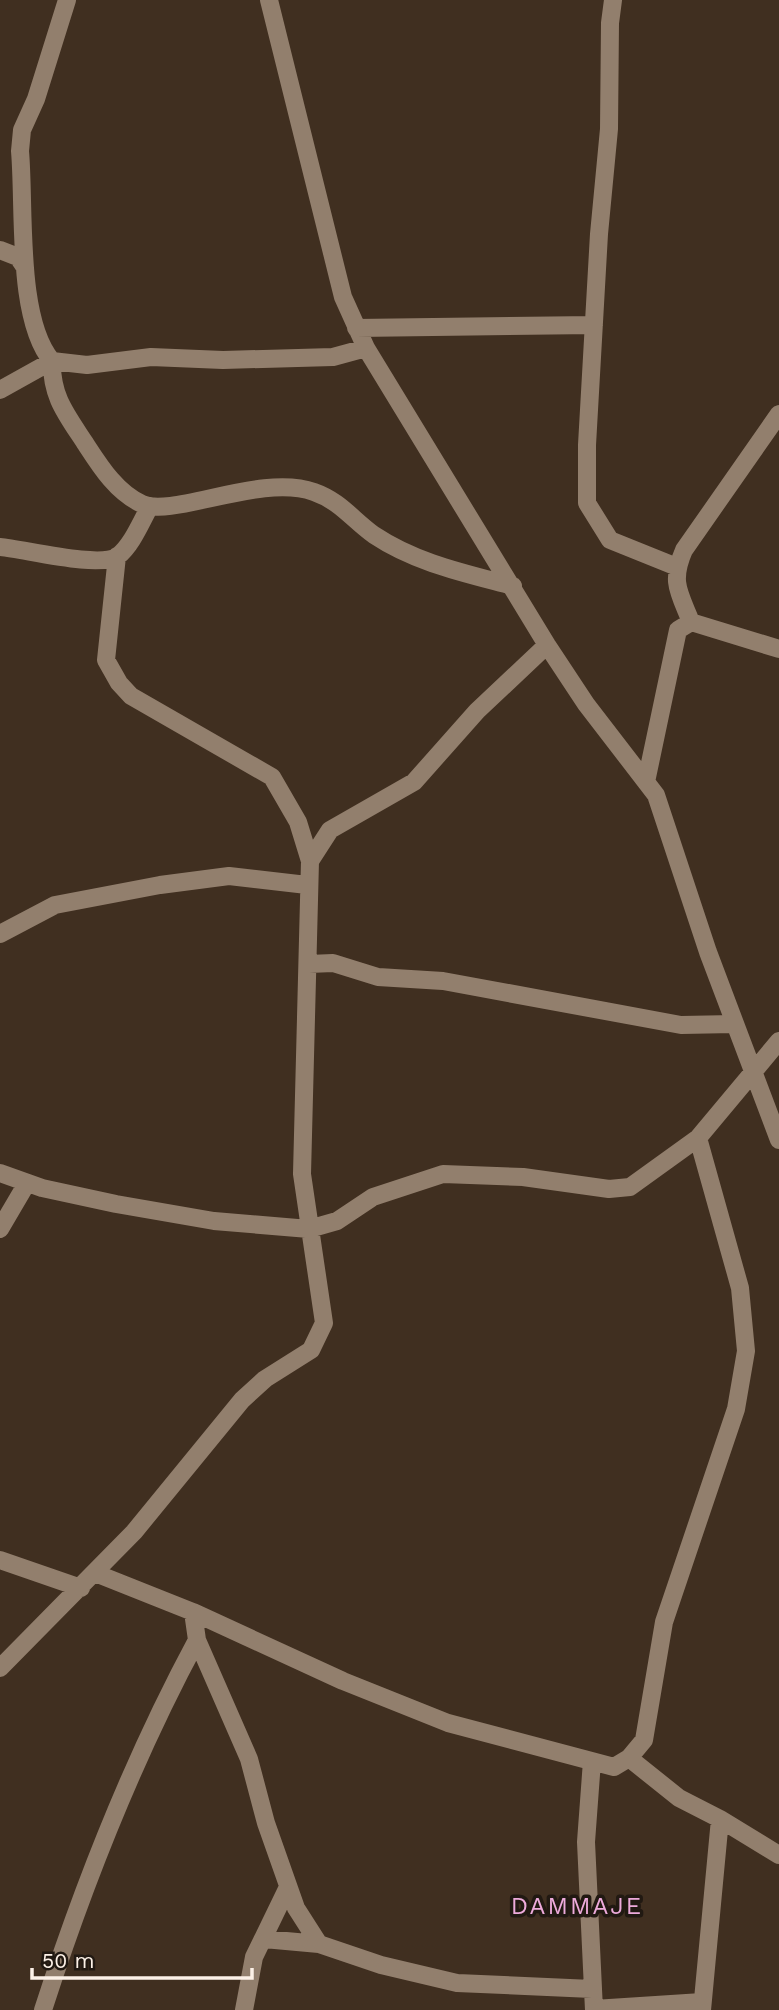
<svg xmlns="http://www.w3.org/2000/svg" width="779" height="2010" font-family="'Work Sans',sans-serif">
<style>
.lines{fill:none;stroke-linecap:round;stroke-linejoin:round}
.minor{stroke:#927f6d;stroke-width:18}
.labels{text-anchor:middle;stroke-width:7;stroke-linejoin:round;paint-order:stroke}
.quarter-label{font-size:24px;letter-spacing:2px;fill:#edaadb;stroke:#211912}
</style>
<rect width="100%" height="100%" fill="#402f20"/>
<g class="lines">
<path class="minor" d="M67 0 36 99 22 130 20 151C25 208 16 319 52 361L87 365 151 357 223 360 333 357 366 348
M269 0 343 297 366 348 547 645 586 704 656 795 708 952 779 1140
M613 0 610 23 609 129 599 234 587 445V503L610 540 677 567
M0 250 18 257 24 266
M356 328 594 325
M0 390 52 361C51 396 66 414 85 443 100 466 116 492 142 504 173 518 261 473 314 492 340 501 353 520 374 535 416 563 464 573 513 586
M0 547C24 549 100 569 118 556 132 545 141 522 150 506
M117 556 106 660 119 683 131 696 272 777 298 822 310 861
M691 622C679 592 670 582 684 550L779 414
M646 782 678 630 691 622 779 649
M0 934 55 905 160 885 229 876 307 885
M309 964 333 963 378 977 443 981 681 1025 734 1024
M0 1173 42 1188 116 1204 214 1221 309 1229 337 1221 373 1197 443 1174 523 1177 609 1189 630 1187 698 1138 779 1041
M0 1229 27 1183
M0 1560 81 1588
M95 1573 193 1612 343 1681 448 1723 614 1767 629 1758 644 1740 664 1622 736 1409 746 1351 740 1288 698 1138
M193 1612 197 1640 249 1759 266 1823 296 1908 319 1944 381 1965 457 1983 592 1989
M0 1668 134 1532 242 1400 265 1379 311 1350 324 1323 302 1174 310 861 330 830 414 782 477 711 547 645
M629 1758 679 1798 720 1819 779 1855
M592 1761 586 1842 594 2010
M264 1939 319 1944
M594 2009 702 2002
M43 2010C84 1883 134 1757 197 1640
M244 2010 254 1957 288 1887
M702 2010 720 1819"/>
</g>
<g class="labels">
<g class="quarter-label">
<text x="577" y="1914">DAMMAJE</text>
</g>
</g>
<path d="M32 1968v10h220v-10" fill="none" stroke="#fcf1e7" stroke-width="3.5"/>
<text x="42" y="1968" font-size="21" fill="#fcf1e7" stroke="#211912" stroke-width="5" paint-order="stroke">50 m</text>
</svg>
